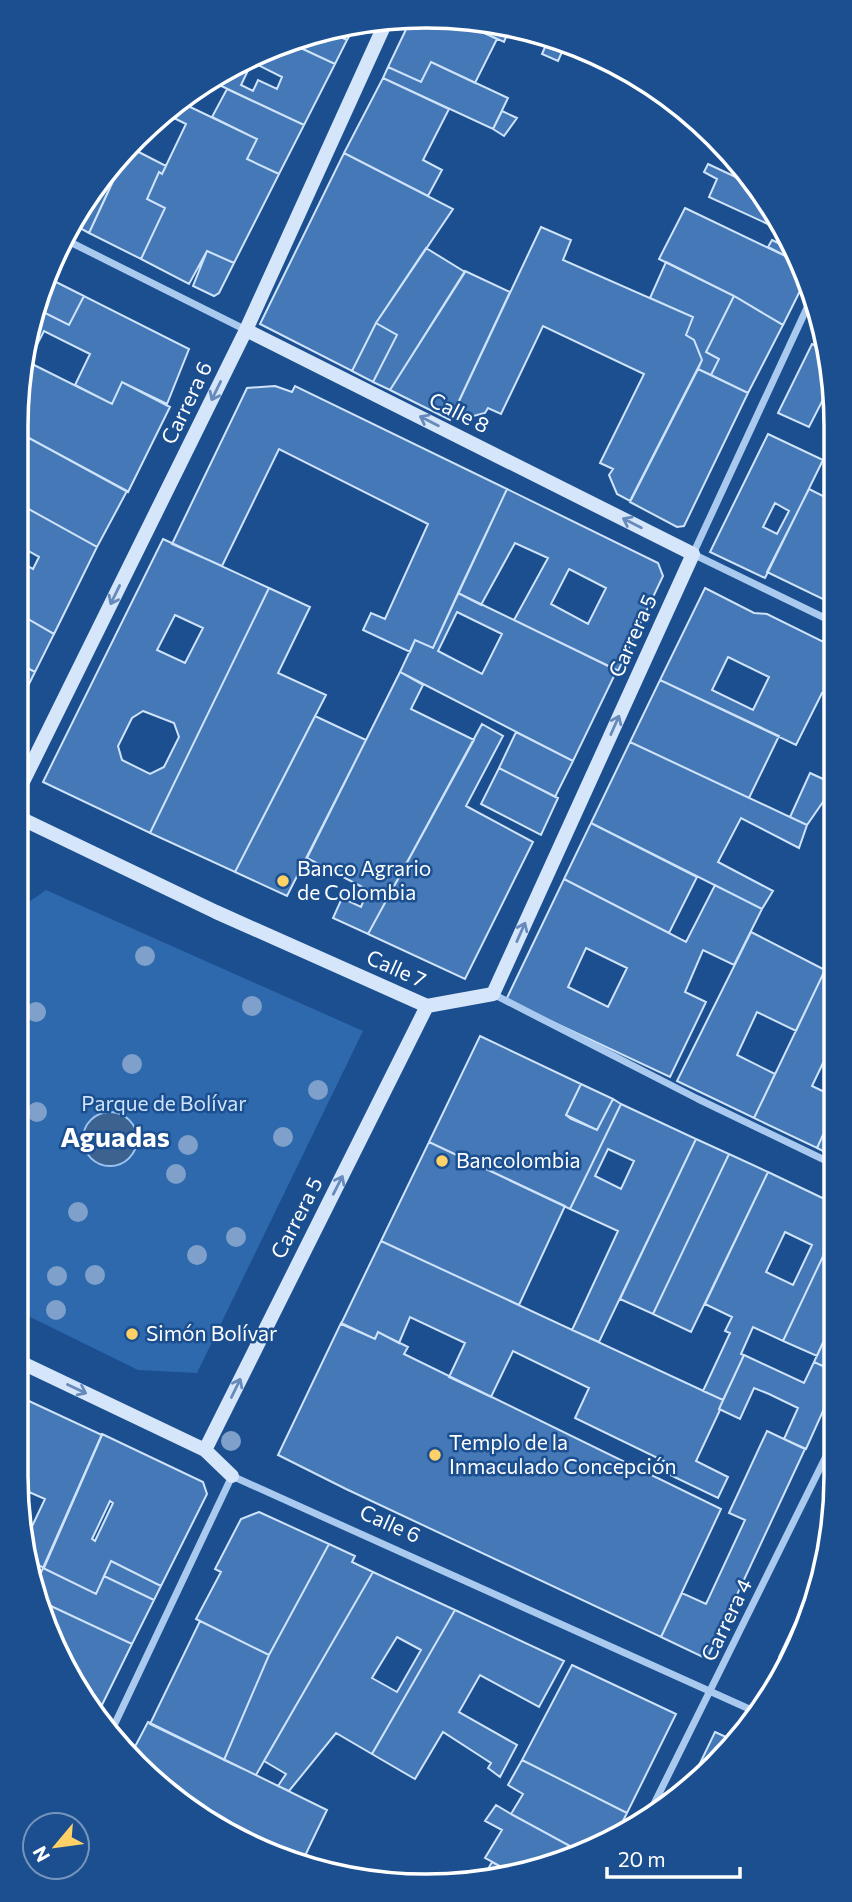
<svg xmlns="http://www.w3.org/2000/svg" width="852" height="1902" font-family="Commissioner,sans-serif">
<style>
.green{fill:#2e69ad}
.water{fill:#3c6290;stroke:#9cc4f0;stroke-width:2}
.building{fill:#4478b7;stroke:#cfe3fa;stroke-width:2;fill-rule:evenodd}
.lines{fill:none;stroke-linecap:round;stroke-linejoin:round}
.street{stroke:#a9c9ee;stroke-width:7}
.secondary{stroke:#d6e6fa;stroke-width:14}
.tree{fill:#7ea0ca}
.oneway{stroke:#668bba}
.poi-dot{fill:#ffd166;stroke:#1b4f8f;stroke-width:2.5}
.labels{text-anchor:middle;stroke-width:5;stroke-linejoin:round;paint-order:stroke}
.street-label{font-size:21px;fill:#fff;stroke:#1b4f8f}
.poi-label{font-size:21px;fill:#fff;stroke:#1b4f8f;text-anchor:start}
.park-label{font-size:21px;fill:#cfe3fa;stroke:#1b4f8f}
.district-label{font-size:28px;font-weight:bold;fill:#fff;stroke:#1b4f8f}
.rim{fill:none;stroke:#fff;stroke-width:3.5}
</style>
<rect width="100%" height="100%" fill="#1b4f8f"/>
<path class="green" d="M46 890 363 1031 197 1373 138 1370 16 1310V911Z"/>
<path class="water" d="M83 1139a27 27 0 1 1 54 0a27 27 0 1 1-54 0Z"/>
<path class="building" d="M426 16 463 23 497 39 475 83 431 62 421 82 388 67 411 19Z
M463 23 508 32 504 42Z
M353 30 347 40 334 34Z
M334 34 347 40 335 64 290 43Z
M532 37 566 43 558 61 542 54 546 45 531 38Z
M290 43 335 64 304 125 215 83 269 47ZM252 62 282 77 277 89 258 80 253 91 241 85Z
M431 62 508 98 493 129 383 78 388 67 421 82Z
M618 67 637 78 634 83 614 75Z
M383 78 449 109 423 160 442 170 428 196 344 153Z
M227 89 304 125 279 174 247 159 257 139 212 117Z
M184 104 257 139 247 159 279 174 234 263 207 251 189 284 141 259 165 208 147 199 159 172 162 174 186 124 168 115Z
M502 111 517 118 504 136 493 129Z
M130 144 89 233 76 226Z
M129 147 166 166 162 174 159 172 147 199 165 208 141 259 89 233Z
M344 153 453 209 376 323 352 371 260 324Z
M708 164 757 187 783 231 709 197 717 179 704 172Z
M685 208 802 264 807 277 783 325 734 296 659 259Z
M541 227 571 240 563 260 693 317 686 335 694 340 702 360 630 501 617 494 609 475 613 469 600 463 644 374 543 326 501 414 488 408 485 413 462 419 453 414Z
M772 240 795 251 802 264 768 247Z
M426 248 465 272 390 390 373 382 397 335 376 323Z
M207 251 234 263 219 293 214 296 193 286Z
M666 262 734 296 706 352 719 359 711 375 698 369 702 360 694 340 686 335 693 317 650 298Z
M465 271 510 292 450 420 390 390Z
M46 276 54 281 39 310 69 325 84 296 189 349 167 404 122 382 112 404 75 385 90 354 44 331 28 362Z
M54 281 84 296 69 325 39 310Z
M734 296 783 325 748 393 711 375 719 359 706 352Z
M376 323 397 335 373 382 352 371Z
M812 344 827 351 833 372V380L809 427 778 413Z
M28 362 112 404 122 382 170 407 128 492 16 431Z
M698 369 748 393 684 526 677 527 630 502Z
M275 386 292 392 295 386 507 489 433 648 415 640 410 652 363 630 371 613 385 619 428 524 279 449 222 566 172 544 247 388Z
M16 431 127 491 97 547 16 502Z
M768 434 823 460 765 578 710 552ZM775 503 789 511 777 534 763 527Z
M507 489 658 563 663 576 618 671 514 620 548 558 515 543 481 605 458 593ZM569 569 606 588 588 624 551 604Z
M809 489 833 501V604L767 572Z
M16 502 97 547 54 634 16 612V565L25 571 28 566 33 569 39 557 16 544Z
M163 539 269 588 150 833 43 782ZM175 615 203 628 185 663 157 650ZM143 711 174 723 179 737 164 767 150 774 122 760 118 746 132 718Z
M269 588 310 607 278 673 326 695 235 872 150 833Z
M705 588 754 613 767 614 834 647V698L822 693 796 745 660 680ZM728 657 769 677 753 710 712 690Z
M458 593 617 670 573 761 400 672 415 640 433 648ZM457 612 502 634 482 674 438 651Z
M16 612 54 634 35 672 16 662Z
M16 662 35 672 17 708 16 707Z
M400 672 423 685 411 709 474 740 368 934 333 918 342 898 361 907 368 890 307 858Z
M660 680 779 736 749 798 630 742Z
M315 716 366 740 287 896 235 872Z
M482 724 503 736 466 806 533 842 465 979 368 934Z
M516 732 573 761 555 797 499 768Z
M630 742 807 825 799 848 741 818 718 862 773 891 762 909 591 823Z
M499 768 558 798 541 835 481 804Z
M810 773 834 784V786L807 825 790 817Z
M591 823 697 877 669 933 564 879Z
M564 879 686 942 715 885 762 909 734 965 703 950 685 992 706 1002 670 1077 506 1000ZM586 948 627 968 608 1007 568 987Z
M751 932 825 970 796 1031 757 1012 737 1055 775 1074 754 1118 677 1081Z
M825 970 835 975V1042H833L812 1086 835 1097V1111H834L817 1148 754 1118Z
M480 1036 581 1084 566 1115 571 1119 597 1130 613 1099 621 1104 570 1209 429 1142Z
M581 1084 613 1099 597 1130 566 1115Z
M621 1104 696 1139 599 1342 572 1330 618 1231 570 1209ZM608 1149 634 1161 621 1189 595 1176Z
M834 1111H835V1157L817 1148Z
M696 1139 729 1154 653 1314 620 1299Z
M429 1142 565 1206 519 1305 381 1241Z
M729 1154 768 1172 691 1332 653 1314Z
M768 1172 835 1204V1231L783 1341 753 1327 741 1354 744 1355 723 1400 703 1391 730 1333 725 1331 732 1317 705 1304ZM785 1232 812 1245 793 1285 766 1272Z
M835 1231 836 1314 817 1356 783 1341Z
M381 1241 723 1400 719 1409 720 1410 696 1461 728 1477 718 1498 666 1473 670 1464 575 1418 589 1388 513 1351 491 1397 449 1377 465 1343 410 1317 399 1343 378 1332 375 1339 341 1324Z
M836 1314V1372L814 1362Z
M341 1323 375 1339 378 1332 408 1347 404 1354 721 1509 661 1637 346 1489 278 1455Z
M744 1355 804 1383 814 1362 836 1372V1382L806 1449 784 1439 798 1408 769 1394 754 1388 740 1419 719 1409Z
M16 1395 102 1435 44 1568 30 1561 26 1539 45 1499 20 1488 18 1492 16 1476Z
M767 1431 805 1449 707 1659 661 1637 682 1593 706 1604 745 1520 729 1513Z
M102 1434 203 1482 207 1494 161 1586 111 1561 96 1594 43 1568ZM110 1501 113 1503 95 1541 92 1539Z
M259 1512 329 1544 269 1655 196 1619 221 1572 215 1569 241 1519Z
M329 1544 355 1556 352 1562 373 1572 256 1775 224 1760 269 1655Z
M111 1561 161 1586 154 1600 104 1576Z
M43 1568 96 1594 104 1576 154 1600 132 1644 36 1599 34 1588Z
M373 1572 455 1610 372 1754 336 1733 289 1791 278 1786 286 1774 264 1761ZM397 1637 421 1650 397 1692 372 1678Z
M816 1577 809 1611 802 1608Z
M36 1599 132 1644 98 1713 38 1608Z
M802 1608 809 1611 805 1633 783 1668 779 1657Z
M455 1610 564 1661 539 1707 480 1675 459 1712 517 1745 500 1777 488 1768 491 1763 443 1732 415 1779 372 1754Z
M200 1621 269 1655 224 1760 150 1724Z
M572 1665 676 1714 627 1813 522 1760Z
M148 1722 327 1810 302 1862 221 1831 130 1756Z
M715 1732 737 1742 735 1746 691 1782Z
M522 1760 627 1813 615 1837 579 1851 511 1814 523 1794 508 1785Z
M496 1805 511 1814 579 1851 516 1875 485 1858 502 1830 485 1821Z
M492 1862 516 1875 506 1878H488L484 1876Z"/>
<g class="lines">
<path class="street" d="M66 240 246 330
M812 297 693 554 833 622
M493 994 698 1099 835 1165
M110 1734 232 1476 756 1712
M647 1818 836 1436"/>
<path class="secondary" d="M16 796 246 330 385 24
M16 816 216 912 427 1006 493 994 693 554 246 330
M16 1360 205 1450 232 1476
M205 1450 427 1006"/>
</g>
<g class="tree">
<circle cx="145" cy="956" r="10"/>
<circle cx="252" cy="1006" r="10"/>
<circle cx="36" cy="1012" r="10"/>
<circle cx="132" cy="1064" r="10"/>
<circle cx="318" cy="1090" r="10"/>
<circle cx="37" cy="1112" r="10"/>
<circle cx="283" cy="1137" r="10"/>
<circle cx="188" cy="1145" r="10"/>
<circle cx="176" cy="1174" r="10"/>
<circle cx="78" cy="1212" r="10"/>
<circle cx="236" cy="1237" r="10"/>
<circle cx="197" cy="1255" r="10"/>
<circle cx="95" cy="1275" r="10"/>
<circle cx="57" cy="1276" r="10"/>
<circle cx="56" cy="1310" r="10"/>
<circle cx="231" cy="1441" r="10"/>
</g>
<defs><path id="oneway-shaft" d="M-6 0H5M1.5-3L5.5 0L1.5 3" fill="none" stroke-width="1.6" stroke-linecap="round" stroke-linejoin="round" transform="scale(1.75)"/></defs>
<g class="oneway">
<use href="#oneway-shaft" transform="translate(216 391) rotate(116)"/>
<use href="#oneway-shaft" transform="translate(429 421) rotate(-153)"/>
<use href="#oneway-shaft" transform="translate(632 523) rotate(-153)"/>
<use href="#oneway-shaft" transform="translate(115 595) rotate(116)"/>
<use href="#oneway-shaft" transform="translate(615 725) rotate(-66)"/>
<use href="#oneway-shaft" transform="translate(521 932) rotate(-66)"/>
<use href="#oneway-shaft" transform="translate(338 1185) rotate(-63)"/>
<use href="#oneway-shaft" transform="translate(236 1388) rotate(-64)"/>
<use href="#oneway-shaft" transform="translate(77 1389) rotate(25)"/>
</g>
<g class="poi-dot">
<circle cx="283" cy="881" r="7"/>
<circle cx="442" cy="1161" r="7"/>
<circle cx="132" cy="1334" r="7"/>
<circle cx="435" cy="1455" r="7"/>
</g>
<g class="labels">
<g class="street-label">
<text transform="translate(187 403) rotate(-64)" y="7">Carrera 6</text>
<text transform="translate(459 413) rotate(27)" y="7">Calle 8</text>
<text transform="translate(633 636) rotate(-66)" y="7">Carrera 5</text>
<text transform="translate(396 969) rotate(24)" y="7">Calle 7</text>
<text transform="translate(297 1218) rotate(-63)" y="7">Carrera 5</text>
<text transform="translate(390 1524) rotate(24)" y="7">Calle 6</text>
<text transform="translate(727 1620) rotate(-64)" y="7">Carrera 4</text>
</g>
<g class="poi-label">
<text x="297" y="876">Banco Agrario<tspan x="297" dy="24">de Colombia</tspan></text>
<text x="456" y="1168">Bancolombia</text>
<text x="146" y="1341">Simón Bolívar</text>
<text x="449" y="1450">Templo de la<tspan x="449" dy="24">Inmaculado Concepción</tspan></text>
</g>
<g class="park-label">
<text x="164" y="1111">Parque de Bolívar</text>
</g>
<g class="district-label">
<text x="115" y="1147">Aguadas</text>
</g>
</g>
<path d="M0 0H852V1902H0ZM426 28H426A398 398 0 0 1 824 426V1476A398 398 0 0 1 426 1874H426A398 398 0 0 1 28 1476V426A398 398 0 0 1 426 28Z" fill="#1b4f8f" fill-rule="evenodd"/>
<path class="rim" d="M426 28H426A398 398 0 0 1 824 426V1476A398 398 0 0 1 426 1874H426A398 398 0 0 1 28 1476V426A398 398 0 0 1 426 28Z"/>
<g transform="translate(56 1846) rotate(241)"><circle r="33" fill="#1b4f8f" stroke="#7695bc" stroke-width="2"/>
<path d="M0-5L12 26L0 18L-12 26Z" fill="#ffd166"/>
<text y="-10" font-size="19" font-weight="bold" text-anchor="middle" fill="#ffffff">N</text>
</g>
<path d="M607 1867v10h133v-10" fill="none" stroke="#ffffff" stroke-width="3.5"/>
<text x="618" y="1867" font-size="21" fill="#ffffff" stroke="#1b4f8f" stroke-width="5" paint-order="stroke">20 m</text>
</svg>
